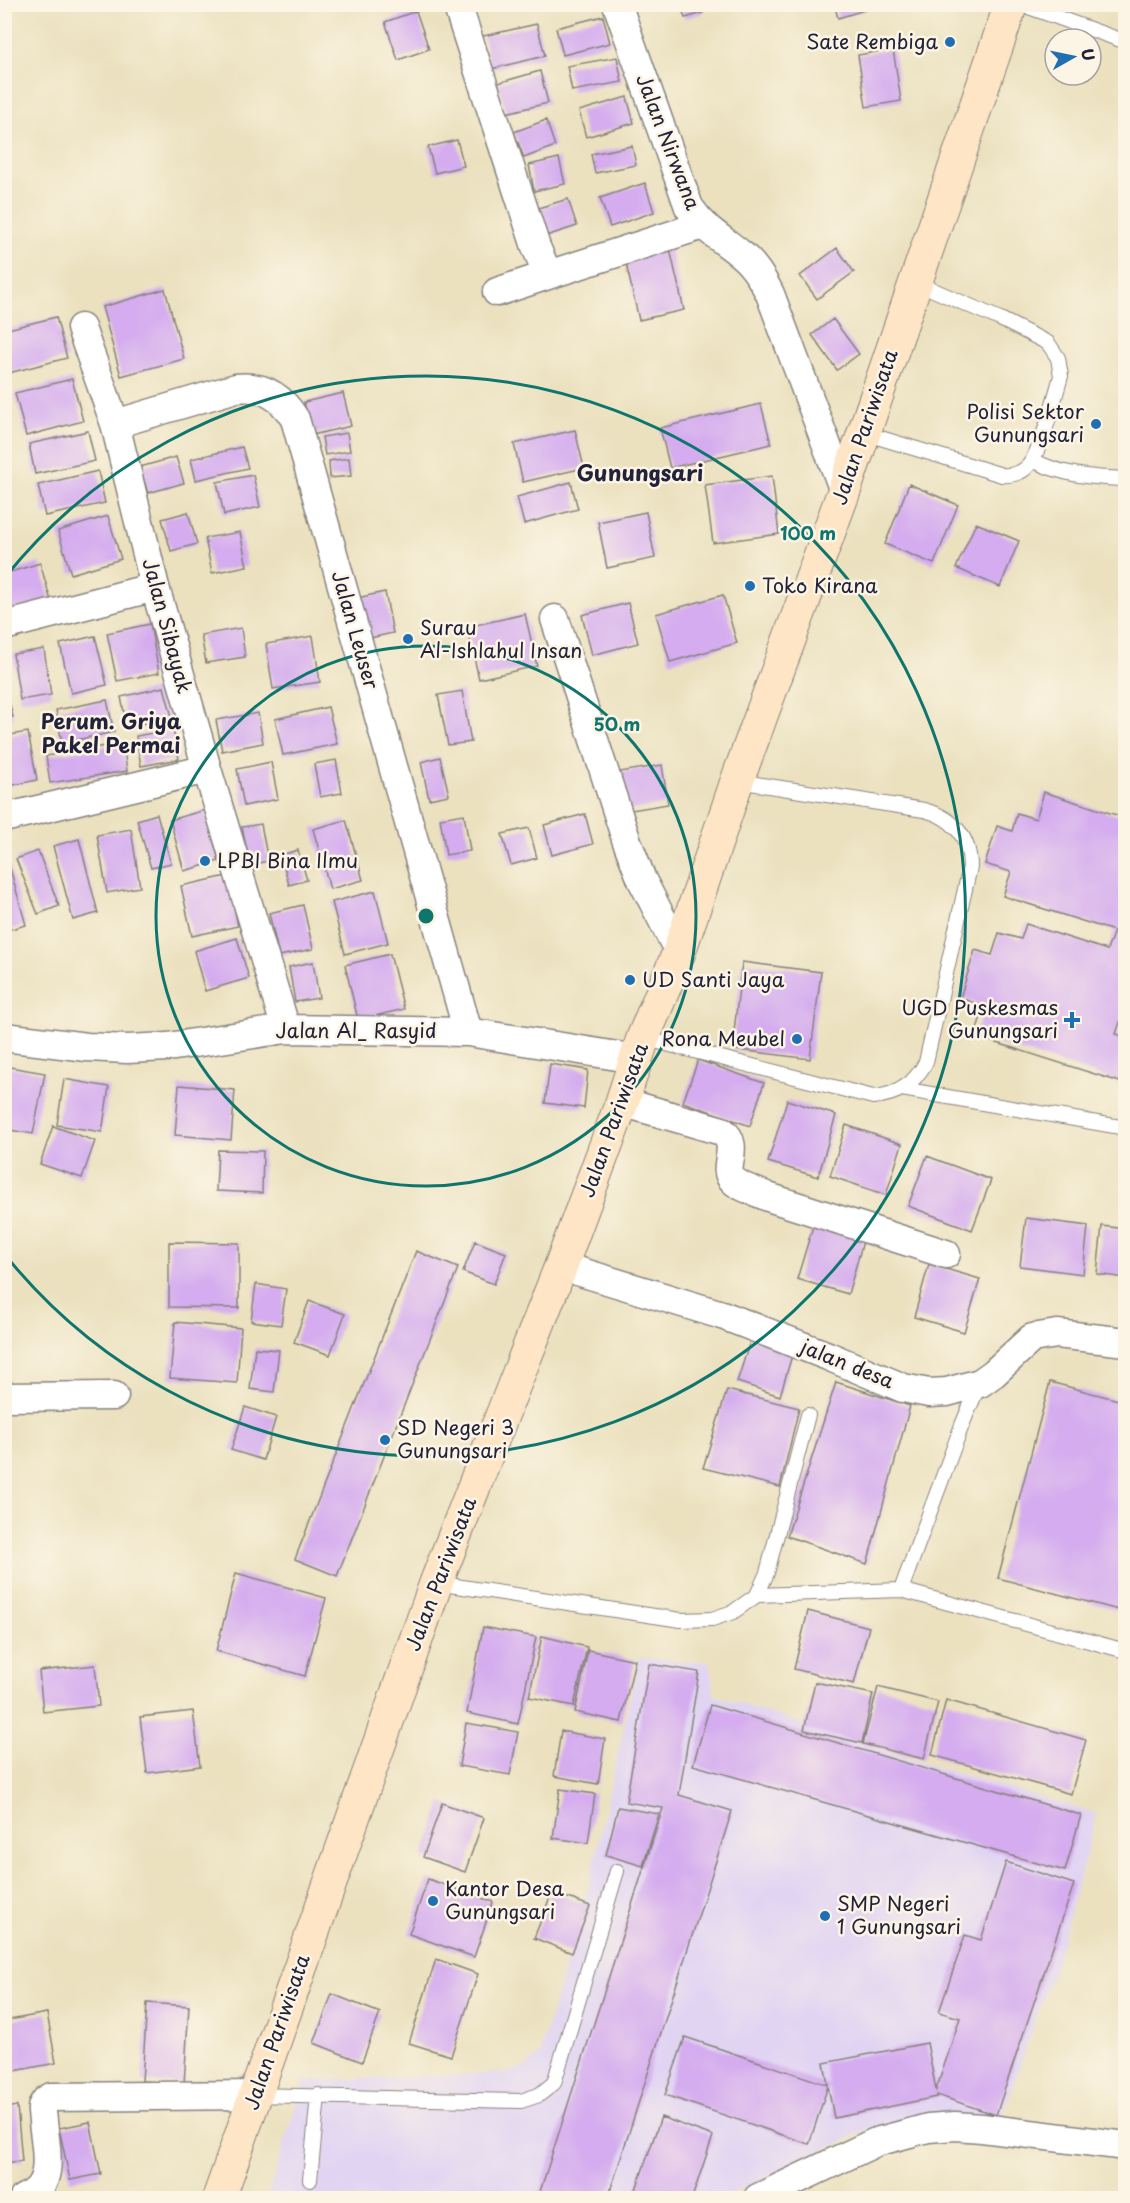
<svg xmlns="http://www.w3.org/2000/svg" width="1130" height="2203" font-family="'Playpen Sans',sans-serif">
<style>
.built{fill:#e1d4f3}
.building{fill:#d4acef}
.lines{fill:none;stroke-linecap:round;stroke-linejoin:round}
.lane-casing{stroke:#86827d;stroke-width:16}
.street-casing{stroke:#86827d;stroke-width:31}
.secondary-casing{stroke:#86827d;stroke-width:35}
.lane{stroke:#fff;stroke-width:14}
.street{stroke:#fff;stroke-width:28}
.secondary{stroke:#fde5c5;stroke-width:33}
.ring{fill:none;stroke:#0f766e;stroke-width:3}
.poi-dot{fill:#1f6fb2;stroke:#fcf5e5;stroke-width:2}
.labels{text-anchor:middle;stroke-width:5;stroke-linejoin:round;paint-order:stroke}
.poi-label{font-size:20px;fill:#22223b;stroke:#fcf5e5;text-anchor:start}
.street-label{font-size:20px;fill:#22223b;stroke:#fcf5e5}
.neighbourhood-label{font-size:21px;font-weight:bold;fill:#22223b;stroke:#fcf5e5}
.quarter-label{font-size:22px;font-weight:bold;fill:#22223b;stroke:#fcf5e5}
.centre{fill:#0f766e;stroke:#fcf5e5;stroke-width:3}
.ring-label{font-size:18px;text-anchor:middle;font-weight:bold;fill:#0f766e;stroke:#fcf5e5;stroke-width:5;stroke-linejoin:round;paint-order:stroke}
</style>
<rect width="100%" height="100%" fill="#fcf5e5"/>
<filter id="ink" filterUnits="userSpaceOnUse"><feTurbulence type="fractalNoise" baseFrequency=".0167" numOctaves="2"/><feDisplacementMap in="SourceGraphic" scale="12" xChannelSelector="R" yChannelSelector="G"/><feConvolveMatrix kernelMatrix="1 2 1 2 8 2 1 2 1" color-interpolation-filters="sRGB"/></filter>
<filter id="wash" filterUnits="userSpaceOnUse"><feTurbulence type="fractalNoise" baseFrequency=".008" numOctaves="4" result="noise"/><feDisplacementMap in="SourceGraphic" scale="24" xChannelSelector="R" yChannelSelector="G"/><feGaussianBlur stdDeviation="1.35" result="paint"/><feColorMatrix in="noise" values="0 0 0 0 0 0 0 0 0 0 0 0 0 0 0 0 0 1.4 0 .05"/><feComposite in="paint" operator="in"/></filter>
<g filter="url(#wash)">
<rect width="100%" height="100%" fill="#ebe1bf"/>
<path class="built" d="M639 1658 709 1662 714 1695 898 1756 1097 1814 1059 1952 1000 2122 907 2121 883 2125 869 2129 722 2198H267L304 2081 508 2073 528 2065 539 2056 590 1881Z"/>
<g id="blocks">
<path class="building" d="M680 4H700L703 13 685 18Z
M834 4H881V5L838 18Z
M416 11 429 49 398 60 385 22Z
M603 16 610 43 563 55 556 28Z
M537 24 545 56 491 69 483 36Z
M893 49 901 101 866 107 858 55Z
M617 57 622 82 572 91 567 66Z
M540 71 548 103 506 113 498 83Z
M627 97 634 123 586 137 579 111Z
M546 120 555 146 524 158 514 132Z
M457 140 464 166 435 173 428 147Z
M632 146 636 165 595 173 591 154Z
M559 158 565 184 534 191 529 165Z
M645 183 654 212 610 227 600 198Z
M568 199 577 226 546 236 538 208Z
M837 248 854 272 817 299 800 276Z
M670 249 684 310 639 320 625 259Z
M165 289 184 359 121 376 102 307Z
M56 317 67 358 5 374 4 330Z
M833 319 859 354 837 370 812 335Z
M72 379 83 421 26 436 15 393Z
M343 393 351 426 312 435 304 402Z
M761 404 771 444 670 468 660 428Z
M575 430 584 468 523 482 514 444Z
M88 431 95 461 35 474 29 444Z
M347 433 350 451 325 455 322 437Z
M242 447 248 468 196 480 191 459Z
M176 457 184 483 148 493 140 467Z
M349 458 351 476 330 478 329 461Z
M98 471 105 503 45 516 38 485Z
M253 475 260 507 224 515 217 482Z
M772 476 779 534 713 543 705 485Z
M571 482 578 509 524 524 517 497Z
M909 484 958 505 934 564 885 544Z
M188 512 197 544 171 551 162 519Z
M646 512 655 558 607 568 598 522Z
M108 516 121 559 71 574 58 531Z
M976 523 1019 541 1000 587 956 568Z
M240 532 247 566 212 573 205 538Z
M40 563 51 601 4 614V574Z
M385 592 393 633 361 640 352 599Z
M723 595 737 643 670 662 656 614Z
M628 603 638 643 592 655 582 615Z
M525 614 537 666 479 679 467 627Z
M150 624 159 673 117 681 107 633Z
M241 628 245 657 206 663 201 635Z
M95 636 107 685 71 693 60 644Z
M313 636 320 682 273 689 266 644Z
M44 649 51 695 20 700 13 654Z
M4 683 13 717 4 718Z
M164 687 172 717 127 727 121 697Z
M462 691 471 742 448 745 438 695Z
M107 700 114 732 62 743 56 710Z
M328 707 337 744 283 755 275 719Z
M258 713 263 743 222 751 216 720Z
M173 729 179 759 141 766 136 736Z
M28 732 37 780 4 787V736Z
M123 743 127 771 50 783 46 756Z
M440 757 449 795 429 799 421 762Z
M336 760 342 793 320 797 314 764Z
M271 762 278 799 244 806 237 769Z
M662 765 668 804 626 811 620 772Z
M1044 792 1126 818V1004L1116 1034 1126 1037V1084L975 1036 984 1006 960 998 975 950 992 955 999 933 1021 939 1026 924 1107 950 1114 931 1003 896 1011 872 985 864 997 826 1012 831 1017 813 1036 819Z
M205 810 219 861 184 871 170 820Z
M157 814 171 863 151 868 137 820Z
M464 814 470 851 446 855 440 818Z
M585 814 593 844 552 855 544 825Z
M346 820 363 880 330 889 313 829Z
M261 824 268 861 250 865 242 827Z
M529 828 537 858 511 865 502 834Z
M131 829 140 887 107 893 97 835Z
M79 839 98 913 73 920 53 846Z
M298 850 307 880 289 885 281 855Z
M38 851 59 906 38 914 16 859Z
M7 858 26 925 4 931V859Z
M227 876 238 926 192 936 181 886Z
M375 891 388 943 345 954 332 902Z
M303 905 313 949 279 956 269 913Z
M237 938 249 978 205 991 194 951Z
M390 954 404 1009 358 1020 345 965Z
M313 962 319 998 295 1002 289 967Z
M742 962 821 972 810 1059 732 1049Z
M698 1060 764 1083 750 1126 683 1102Z
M550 1064 588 1070 584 1108 545 1103Z
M4 1066 45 1073 33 1134 4 1129Z
M64 1079 109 1087 102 1132 57 1125Z
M179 1085 235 1090 231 1140 175 1135Z
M787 1100 836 1115 818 1177 768 1162Z
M846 1125 902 1144 886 1195 830 1176Z
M53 1126 95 1141 82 1178 40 1164Z
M218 1150 263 1151 262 1193 216 1191Z
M927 1156 991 1180 972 1230 908 1206Z
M816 1216 866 1231 848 1294 797 1279Z
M1026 1218 1088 1226 1083 1274 1020 1266Z
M1102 1226 1126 1229V1278L1097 1274Z
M475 1241 506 1253 494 1284 463 1272Z
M169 1242 239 1243V1308L169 1307Z
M416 1251 458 1268 337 1576 295 1559Z
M929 1264 980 1279 964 1332 914 1317Z
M256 1284 286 1289 281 1325 251 1321Z
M309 1301 345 1314 330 1355 294 1342Z
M175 1322 241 1328 237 1383 170 1378Z
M751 1338 793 1352 780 1396 737 1382Z
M255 1348 279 1350 274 1392 250 1389Z
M836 1382 910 1406 867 1564 787 1536Z
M1050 1382 1126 1402V1612L998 1578Z
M727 1390 799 1408 780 1487 703 1468Z
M245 1407 276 1417 263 1460 231 1450Z
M236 1573 326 1598 305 1676 216 1651Z
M808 1611 869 1627 854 1684 794 1669Z
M483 1627 536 1637 518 1724 467 1713Z
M542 1636 587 1647 574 1706 529 1697Z
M588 1650 635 1660 621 1722 575 1712Z
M649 1664 699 1672 679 1795 732 1811 608 2198H538L663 1808 626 1802Z
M95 1665 99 1706 43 1712 39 1671Z
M815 1682 873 1694 862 1743 804 1730Z
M878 1687 938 1702 924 1759 863 1744Z
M946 1700 1086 1740 1071 1794 932 1755Z
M710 1705 1081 1815 1065 1871 693 1765Z
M193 1711 200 1766 147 1773 140 1717Z
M466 1723 518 1732 510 1775 459 1766Z
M561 1731 605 1739 598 1784 554 1776Z
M560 1789 595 1794 588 1843 553 1838Z
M442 1803 484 1818 465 1872 423 1857Z
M618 1807 659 1814 643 1866 606 1855Z
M1006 1862 1074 1884 996 2115 937 2095V2097L834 2118 828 2086 809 2144 665 2095 685 2037 828 2085 824 2063 927 2043 936 2090 960 2018 939 2012 965 1935 981 1940Z
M428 1879 493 1902 474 1957 409 1934Z
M552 1892 590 1906 572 1953 534 1938Z
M436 1959 478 1974 451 2056 409 2043Z
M332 1994 380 2013 362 2062 314 2043Z
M147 2003 189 2006 184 2084 142 2081Z
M47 2013 56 2063 4 2073V2021Z
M17 2106 22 2161 4 2163V2108Z
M661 2117 713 2136 692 2198H633Z
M90 2122 101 2174 70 2180 59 2128Z"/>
</g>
</g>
<g filter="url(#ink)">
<use href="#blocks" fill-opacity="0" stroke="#86827d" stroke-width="1.5"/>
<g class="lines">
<defs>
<path id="lane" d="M1020 4 1126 42
M864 433 1002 475C1011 476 1022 473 1028 466 1041 452 1055 397 1061 376L1058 358 1048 343 1000 319 915 282
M1033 460C1059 475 1095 478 1126 479
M643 1038 873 1097C898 1095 914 1084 926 1062L970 867C970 837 953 817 924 810L737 781
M902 1089 1126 1128
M436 1583 681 1620 712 1619 733 1612 757 1595 767 1573 808 1415
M901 1590 962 1425 979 1385
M757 1595 901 1590 1122 1650
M254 2095 521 2101 539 2095 554 2083 617 1871
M310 2180 318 2095"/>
<path id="street" d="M457 4 536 247 548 275 703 225
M617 4 689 207C705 230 718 236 738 252 753 263 762 278 770 294L844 491
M497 292 548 275
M81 328 115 424 155 587 207 769 286 1029
M115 424 236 388C263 385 281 396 295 419L468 1032
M555 619 626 839 642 880 679 952
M4 626 155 587
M4 818 207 769
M4 1037 87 1047 127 1049 168 1047 286 1029 468 1032 636 1059
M622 1102 722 1131C742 1146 720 1168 733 1180 741 1188 758 1192 768 1197L946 1254
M561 1266 722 1315 828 1356 903 1388 929 1393 947 1392 980 1383 994 1373 1032 1338 1057 1334 1126 1342
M4 1397 114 1396
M24 2198C56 2187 46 2149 43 2122 43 2116 40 2108 44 2103 45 2101 49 2098 51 2097L254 2095
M758 2198 876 2142 928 2128 955 2126 982 2128 1126 2146"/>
<path id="secondary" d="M219 2198 436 1583 561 1266 622 1102 643 1038 679 952 737 781 844 491 1011 4"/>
</defs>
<use href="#lane" class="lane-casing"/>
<use href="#street" class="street-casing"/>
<use href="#secondary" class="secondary-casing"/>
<use href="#lane" class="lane"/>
<use href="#street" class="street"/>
<use href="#secondary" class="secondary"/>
</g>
</g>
<g class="ring">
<circle cx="426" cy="916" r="270"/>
<path d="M6 576A540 540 0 1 1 6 1256"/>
</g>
<g class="poi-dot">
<circle cx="950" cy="42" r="6"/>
<circle cx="1096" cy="424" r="6"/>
<circle cx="750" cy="586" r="6"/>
<circle cx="408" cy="639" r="6"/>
<circle cx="205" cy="861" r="6"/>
<circle cx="630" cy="980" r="6"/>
<path d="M1069 1011h6v6h6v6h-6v6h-6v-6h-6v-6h6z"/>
<circle cx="797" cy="1039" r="6"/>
<circle cx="385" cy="1440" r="6"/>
<circle cx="433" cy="1901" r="6"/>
<circle cx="825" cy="1916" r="6"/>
</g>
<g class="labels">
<g class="poi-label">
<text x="938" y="49" text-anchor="end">Sate Rembiga</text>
<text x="1084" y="419" text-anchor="end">Polisi Sektor<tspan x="1084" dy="23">Gunungsari</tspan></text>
<text x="762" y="593">Toko Kirana</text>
<text x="420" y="635">Surau<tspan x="420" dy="23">Al-Ishlahul Insan</tspan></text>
<text x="217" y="868">LPBI Bina Ilmu</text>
<text x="642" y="987">UD Santi Jaya</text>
<text x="1058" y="1015" text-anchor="end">UGD Puskesmas<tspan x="1058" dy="23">Gunungsari</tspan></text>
<text x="785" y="1046" text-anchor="end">Rona Meubel</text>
<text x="397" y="1435">SD Negeri 3<tspan x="397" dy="23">Gunungsari</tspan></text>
<text x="445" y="1896">Kantor Desa<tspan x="445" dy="23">Gunungsari</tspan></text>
<text x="837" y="1911">SMP Negeri<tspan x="837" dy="23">1 Gunungsari</tspan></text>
</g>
<g class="street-label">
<text transform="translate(668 142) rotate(69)" y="7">Jalan Nirwana</text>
<text transform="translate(865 427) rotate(-71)" y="7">Jalan Pariwisata</text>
<text transform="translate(167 626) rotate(75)" y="7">Jalan Sibayak</text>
<text transform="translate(355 630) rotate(74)" y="7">Jalan Leuser</text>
<text x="356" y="1038">Jalan Al_ Rasyid</text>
<text transform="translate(614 1120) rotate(-70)" y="7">Jalan Pariwisata</text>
<text transform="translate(847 1364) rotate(22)" y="7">jalan desa</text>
<text transform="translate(441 1574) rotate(-69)" y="7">Jalan Pariwisata</text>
<text transform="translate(277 2032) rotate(-71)" y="7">Jalan Pariwisata</text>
</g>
<g class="neighbourhood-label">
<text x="111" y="729">Perum. Griya<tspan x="111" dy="24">Pakel Permai</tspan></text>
</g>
<g class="quarter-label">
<text x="640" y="481">Gunungsari</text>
</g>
</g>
<circle cx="426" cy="916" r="9" class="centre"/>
<g class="ring-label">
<text x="808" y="540">100 m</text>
<text x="617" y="731">50 m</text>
</g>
<rect width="1130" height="2203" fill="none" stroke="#fcf5e5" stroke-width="24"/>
<g transform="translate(1073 57) rotate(81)"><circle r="28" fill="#fcf5e5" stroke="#a5a1a1" stroke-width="1.5"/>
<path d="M0-4.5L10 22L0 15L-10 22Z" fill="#1f6fb2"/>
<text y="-9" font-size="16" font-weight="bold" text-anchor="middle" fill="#22223b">U</text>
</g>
</svg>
